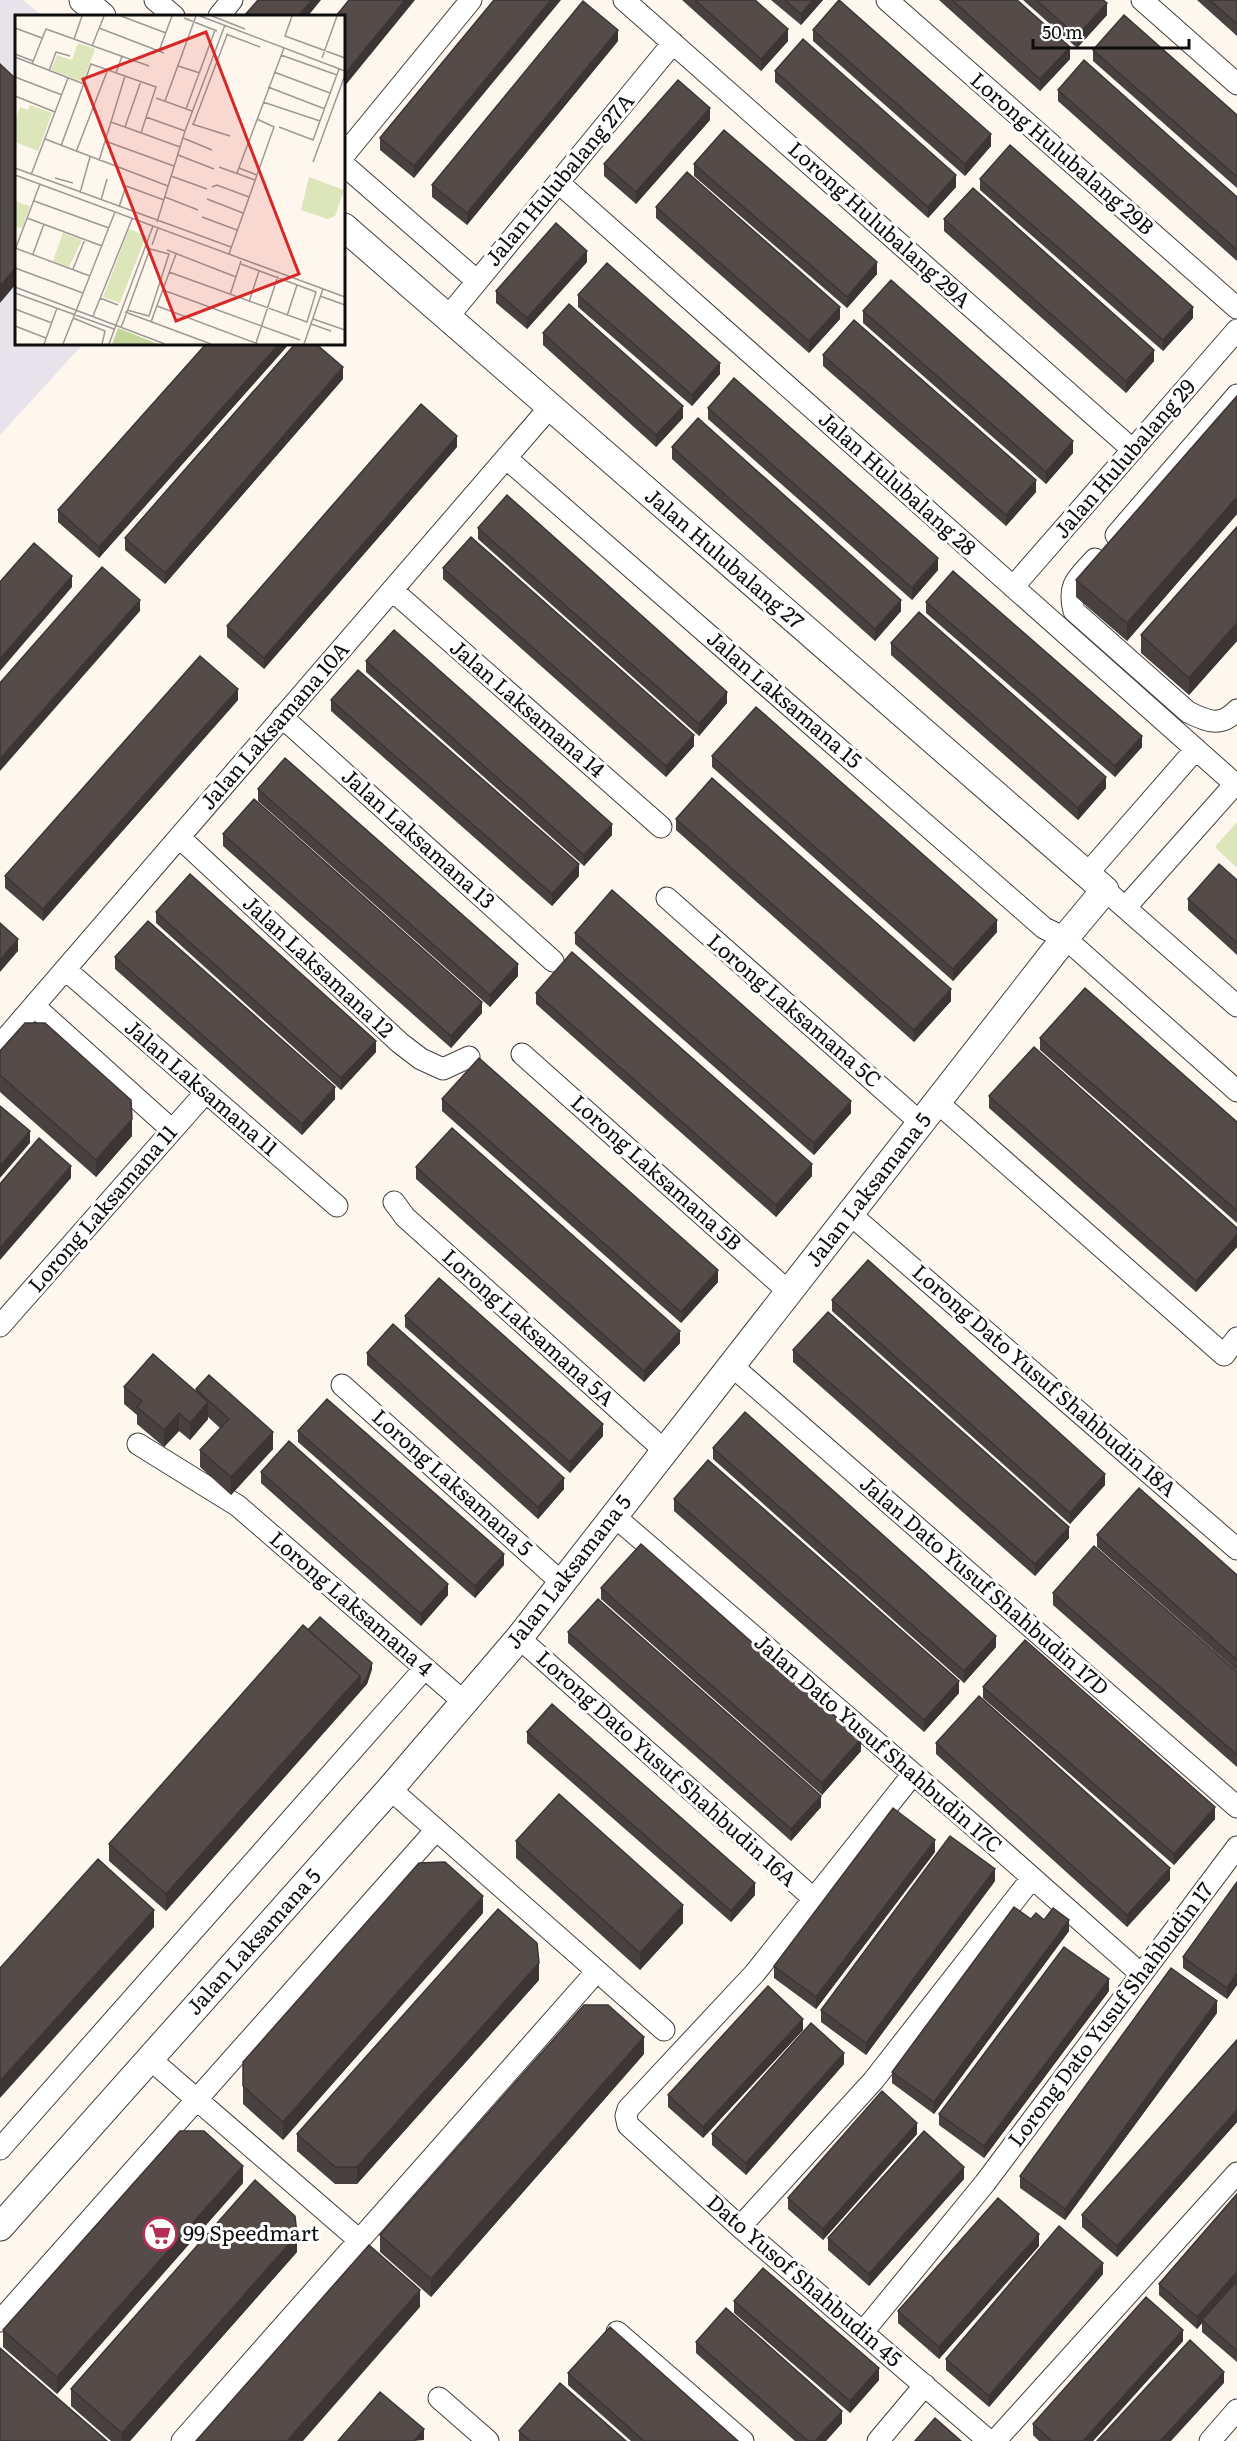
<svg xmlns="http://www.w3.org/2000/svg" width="1237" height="2441" font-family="Literata,serif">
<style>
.industrial{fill:#e8e2eb}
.green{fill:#dce6ba}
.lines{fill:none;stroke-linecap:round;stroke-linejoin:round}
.minor-casing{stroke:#404040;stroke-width:23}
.tertiary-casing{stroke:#404040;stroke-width:29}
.minor{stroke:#fff;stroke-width:21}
.tertiary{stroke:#fff;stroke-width:27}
.wall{fill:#494140}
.shaded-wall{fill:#3c3534}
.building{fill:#554c4a;stroke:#3c3534;stroke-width:1.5}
.labels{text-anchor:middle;stroke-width:6;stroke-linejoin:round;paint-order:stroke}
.street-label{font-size:21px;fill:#0d0d0d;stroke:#fff}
.poi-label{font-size:21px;fill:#0d0d0d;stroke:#fff;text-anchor:start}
.inset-road{fill:none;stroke:#9e9994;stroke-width:1.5}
.view{fill:#d62828;fill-opacity:0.15;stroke:#d62828;stroke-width:3}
.inset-edge{fill:none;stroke:#0d0d0d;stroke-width:3}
</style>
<rect width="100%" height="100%" fill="#fef7ee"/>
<path class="industrial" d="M0 0H23L42 16H16V344H83L0 435Z"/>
<path class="green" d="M1237 822V868L1215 847Z"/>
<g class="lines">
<defs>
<path id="minor" d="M155 0 174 16
M624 0 1133 450
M887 0 1237 308
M1142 0 1237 84
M219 16 232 0
M344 155 471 0
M344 165 477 281
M559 183 1235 784
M447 318 673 43
M506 458 1044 928 1065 938 1237 1091
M1116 535 1237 395
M1095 559C1078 578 1067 584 1074 611L1188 712C1206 721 1221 728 1237 710
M1013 587 1237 330
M392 590 661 827
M282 717 553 961
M179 837 400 1043 421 1059 443 1069 469 1057
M1087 874 1196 749
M1105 890 1237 1006
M667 898 922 1124
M1125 908 1237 782
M66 970 337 1206
M34 1006 172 1130
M0 1045 550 407
M522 1054 789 1292
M937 1102 1224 1355 1237 1338
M394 1202 405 1217 665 1451
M850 1214 1237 1549
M0 1326 206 1092
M731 1365 1237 1807
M342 1385 561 1582
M138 1444 238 1506 464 1702
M613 1515 968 1821 1141 1974
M519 1638 814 1899
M913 1774 755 1973 628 2109 626 2116 628 2125 740 2227 989 2441
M390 1789 664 2030
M150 2059 359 2240
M0 2149 425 1668
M740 2227 873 2081 1032 1878
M0 2321 436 1830
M617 2332 743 2441
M863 2332 985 2183 1237 1847
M439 2398 488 2441
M182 2441 597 1971
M878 2441 925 2385
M995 2441 1237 2173
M1210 2441 1237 2410"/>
<path id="tertiary" d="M83 0 102 16
M0 2227 390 1789 519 1638 1065 938 1105 890 344 227"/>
</defs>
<use href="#minor" class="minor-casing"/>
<use href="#tertiary" class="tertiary-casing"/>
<use href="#minor" class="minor"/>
<use href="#tertiary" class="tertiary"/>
</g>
<path class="wall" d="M494 0 414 178 380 150V138Z
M682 0H755L788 41 761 71Z
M771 0H823L801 25Z
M939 0H1017L1070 59 1040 91Z
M1023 0H1103L1107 15 1077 48Z
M1197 0H1237V36Z
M813 30 991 146 965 176 813 41Z
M618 41 467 225 432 197V185Z
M1093 50 1237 115V188L1093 61Z
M775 71 956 187 928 218 775 82Z
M1058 90 1237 197V261L1058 101Z
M710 120 636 204 604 176V164Z
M694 164 877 274 847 308 694 176Z
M980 179 1193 318 1163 351 980 190Z
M656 207 840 319 809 353 656 218Z
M944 219 1154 361 1126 393 944 231Z
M587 262 527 329 496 303V291Z
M578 295 720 374 692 406 578 307Z
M863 311 1073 453 1046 484 863 323Z
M543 333 683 418 656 447 543 345Z
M206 344H289L99 558 58 522V510Z
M823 355 1036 492 1006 526 823 366Z
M343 379 165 584 125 550V538Z
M1237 396V514L1127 641 1076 597V580Z
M708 408 938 570 912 600 708 419Z
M457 447 264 669 227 637V626Z
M672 447 901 611 875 641 672 459Z
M1237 527V641L1189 695 1141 653V635Z
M478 528 727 703 699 736 478 539Z
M443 568 694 746 666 777 443 579Z
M926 602 1142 747 1115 777 926 613Z
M891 643 1106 788 1078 820 891 655Z
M366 661 612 835 584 866 366 672Z
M238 700 43 921 5 888V876Z
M331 700 579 876 552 906 331 711Z
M712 756 997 932 953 981 712 767Z
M258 789 518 976 490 1007 258 801Z
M676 819 951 1001 914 1042 676 830Z
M223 834 482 1013 451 1048 223 846Z
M1237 880V955L1188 910V899Z
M156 912 376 1052 341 1090 156 923Z
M575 933 851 1113 814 1155 575 944Z
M115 957 335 1099 302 1135 115 969Z
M536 993 812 1176 776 1217 536 1004Z
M1040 1038 1237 1122V1223L1040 1050Z
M0 1051 132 1136 96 1177 0 1092Z
M989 1096 1237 1228V1247L1196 1292 989 1108Z
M442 1099 718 1282 681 1323 442 1111Z
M416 1167 680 1343 644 1382 416 1179Z
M832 1300 1105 1485 1070 1524 832 1311Z
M405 1316 603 1436 570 1473 405 1327Z
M793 1350 1069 1538 1035 1576 793 1362Z
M367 1353 564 1489 538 1519 367 1365Z
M124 1387 196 1392V1389L273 1449 231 1495 200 1467V1450L220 1428 208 1417V1419L190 1440 179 1431 164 1447 137 1424V1415L124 1404Z
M298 1431 504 1565 475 1598 298 1442Z
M713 1448 996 1647 964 1683 713 1459Z
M261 1472 448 1595 421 1626 261 1483Z
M674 1499 959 1693 924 1732 674 1511Z
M1097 1535 1237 1575V1671L1097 1547Z
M601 1588 861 1751 822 1795 601 1599Z
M1053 1593 1237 1672V1767L1053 1605Z
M308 1630 372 1669 367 1684 166 1911 109 1861V1844Z
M568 1632 821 1807 791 1841 568 1643Z
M983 1687 1215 1819 1174 1865 983 1698Z
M527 1732 755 1895 731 1922 527 1743Z
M936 1743 1170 1880 1127 1927 936 1754Z
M516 1841 683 1923 640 1970 516 1858Z
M935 1852 816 2009 774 1978V1966Z
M995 1881 866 2055 821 2022V2010Z
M1237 1882V1985L1227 1999 1183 1968V1957Z
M483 1913 283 2140 243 2104V2062Z
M1031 1919 1044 1920 1069 1931 934 2114 892 2083V2072Z
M539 1980 357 2184H335L297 2151V2134Z
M1109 1991 984 2158 939 2125V2114Z
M1217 2013 1065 2220 1020 2188V2176Z
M803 2030 703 2138 668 2107V2095Z
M1237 2040V2122L1117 2257 1082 2227V2215Z
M644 2054 431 2297 380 2252V2235Z
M844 2064 746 2175 712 2145V2134Z
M917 2134 823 2240 788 2209V2198Z
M964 2179 869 2286 828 2250V2238Z
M243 2183 57 2394 3 2347V2330Z
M1237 2194V2362L1202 2332V2323L1197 2329 1159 2295V2284Z
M1039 2246 939 2359 898 2323V2311Z
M297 2252 130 2441H111L71 2406V2389Z
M1103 2274 989 2407 946 2370V2359Z
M734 2301 879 2380 850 2413 734 2313Z
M1183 2341 1093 2441H1039L1033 2435V2424Z
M696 2342 842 2423 826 2441H795L696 2353Z
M568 2373 738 2441H631L568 2385Z
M519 2431 626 2441H519Z"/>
<path class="shaded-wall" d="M312 0H321L308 16H298Z
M405 0H415L344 87V75Z
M551 0H561L414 178V166Z
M813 0H823L801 25V14Z
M1107 3V15L1077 48V36Z
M788 29V41L761 71V59Z
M618 30V41L467 225V213Z
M1070 47V59L1040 91V79Z
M710 108V120L636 204V192Z
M991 134V146L965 176V164Z
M956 175V187L928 218V207Z
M587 251V262L527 329V318Z
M877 262V274L847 308V297Z
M16 267V284L0 303V286Z
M840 307V319L809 353V341Z
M1193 307V318L1163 351V340Z
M279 344H289L99 558V547Z
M1154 350V361L1126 393V381Z
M720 363V374L692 406V395Z
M343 367V379L165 584V573Z
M683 406V418L656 447V435Z
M457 436V447L264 669V658Z
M1073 441V453L1046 484V472Z
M1036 480V492L1006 526V515Z
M1237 497V514L1127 641V623Z
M938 558V570L912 600V588Z
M72 576V587L0 671V659Z
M140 600V611L0 771V759Z
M901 600V611L875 641V629Z
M1237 623V641L1189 695V678Z
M238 689V700L43 921V909Z
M727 692V703L699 736V724Z
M694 735V746L666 777V766Z
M1142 736V747L1115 777V766Z
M1106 777V788L1078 820V808Z
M612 824V835L584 866V855Z
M579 864V876L552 906V894Z
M997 920V932L953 981V969Z
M18 939V951L0 972V960Z
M518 964V976L490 1007V995Z
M951 989V1001L914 1042V1030Z
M482 1002V1013L451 1048V1036Z
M376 1041V1052L341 1090V1078Z
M335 1087V1099L302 1135V1124Z
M851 1101V1113L814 1155V1143Z
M132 1119V1136L96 1177V1160Z
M30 1131V1143L0 1178V1166Z
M812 1164V1176L776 1217V1205Z
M71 1166V1178L0 1260V1248Z
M1237 1235V1247L1196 1292V1281Z
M718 1270V1282L681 1323V1312Z
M680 1331V1343L644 1382V1371Z
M208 1402V1419L190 1440V1423Z
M179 1413V1431L164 1447V1430Z
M603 1424V1436L570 1473V1462Z
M273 1432V1449L231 1495V1477Z
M1105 1474V1485L1070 1524V1513Z
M564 1478V1489L538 1519V1507Z
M1069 1527V1538L1035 1576V1564Z
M504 1554V1565L475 1598V1586Z
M448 1584V1595L421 1626V1614Z
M996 1636V1647L964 1683V1671Z
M372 1663V1669L367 1684 166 1911V1894L360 1676Z
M959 1681V1693L924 1732V1720Z
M861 1739V1751L822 1795V1783Z
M821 1796V1807L791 1841V1829Z
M1215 1807V1819L1174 1865V1854Z
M935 1840V1852L816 2009V1997Z
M1170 1868V1880L1127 1927V1915Z
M995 1869V1881L866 2055V2043Z
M755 1883V1895L731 1922V1911Z
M483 1896V1913L283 2140V2122Z
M683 1905V1923L640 1970V1953Z
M154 1910V1927L0 2098V2081Z
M1069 1920V1931L934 2114V2102Z
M539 1963V1980L357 2184V2167Z
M1237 1973V1985L1227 1999V1988Z
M1109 1979V1991L984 2158V2146Z
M1217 2001V2013L1065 2220V2209Z
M803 2019V2030L703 2138V2127Z
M644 2037V2054L431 2297V2279Z
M844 2053V2064L746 2175V2163Z
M1237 2110V2122L1117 2257V2246Z
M917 2123V2134L823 2240V2229Z
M243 2166V2183L57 2394V2377Z
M964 2167V2179L869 2286V2274Z
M1039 2234V2246L939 2359V2347Z
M297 2235V2252L130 2441H122V2433Z
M1103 2263V2274L989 2407V2396Z
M1237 2272V2284L1202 2320V2323L1197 2329V2317Z
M420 2290V2307L303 2441H287Z
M1183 2330V2341L1093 2441H1083Z
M879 2368V2380L850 2413V2401Z
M1224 2372V2383L1171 2441H1160Z
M842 2411V2423L826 2441H815Z
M424 2429V2440L414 2441Z"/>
<path class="building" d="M258 0H312L298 16H244Z
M349 0H405L344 75V16H336Z
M494 0H551L414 166 380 138Z
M695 0H755L788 29 761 59Z
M785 0H813L801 14Z
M839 0 991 134 965 164 813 30Z
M952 0H1017L1070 47 1040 79Z
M1036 0H1103L1107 3 1077 36Z
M1210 0H1237V24Z
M583 1 618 30 467 213 432 185Z
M1124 15 1237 115V177L1093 50Z
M803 39 956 175 928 207 775 71Z
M1084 60 1237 197V250L1058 90Z
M0 64 16 79V267L0 286Z
M678 80 710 108 636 192 604 164Z
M724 130 877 262 847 297 694 164Z
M1010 145 1193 307 1163 340 980 179Z
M687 172 840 307 809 341 656 207Z
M973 188 1154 350 1126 381 944 219Z
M556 223 587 251 527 318 496 291Z
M607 263 720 363 692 395 578 295Z
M891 280 1073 441 1046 472 863 311Z
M569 304 683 406 656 435 543 333Z
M854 320 1036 480 1006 515 823 355Z
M206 344H279L99 547 58 510Z
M295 344H316L343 367 165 573 125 538Z
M734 378 938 558 912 588 708 408Z
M1237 396V497L1127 623 1076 580Z
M421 404 457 436 264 658 227 626Z
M698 418 901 600 875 629 672 447Z
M507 495 727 692 699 724 478 528Z
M1237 527V623L1189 678 1141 635Z
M471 537 694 735 666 766 443 568Z
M34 543 72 576 0 659V582Z
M102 567 140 600 0 759V683Z
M953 571 1142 736 1115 766 926 602Z
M919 612 1106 777 1078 808 891 643Z
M394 630 612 824 584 855 366 661Z
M200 656 238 689 43 909 5 876Z
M358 670 579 864 552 894 331 700Z
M756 707 997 920 953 969 712 756Z
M285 758 518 964 490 995 258 789Z
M712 778 951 989 914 1030 676 819Z
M254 799 482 1002 451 1036 223 834Z
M1219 864 1237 880V943L1188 899Z
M190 874 376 1041 341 1078 156 912Z
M612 890 851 1101 814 1143 575 933Z
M148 921 335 1087 302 1124 115 957Z
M0 923 18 939 0 960Z
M572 952 812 1164 776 1205 536 993Z
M1085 988 1237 1122V1211L1040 1038Z
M25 1023H45L131 1100 132 1119 96 1160 0 1075V1051Z
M1034 1047 1237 1228V1235L1196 1281 989 1096Z
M479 1058 718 1270 681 1312 442 1099Z
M0 1106 30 1131 0 1166Z
M452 1128 680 1331 644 1371 416 1167Z
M39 1138 71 1166 0 1248V1184Z
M868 1260 1105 1474 1070 1513 832 1300Z
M439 1278 603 1424 570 1462 405 1316Z
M828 1312 1069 1527 1035 1564 793 1350Z
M393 1324 564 1478 538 1507 367 1353Z
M153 1354 208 1402 190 1423 179 1413 164 1430 137 1407 142 1401 124 1387Z
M209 1375 273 1432 231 1477 200 1450 229 1419 196 1389Z
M327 1399 504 1554 475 1586 298 1431Z
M745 1412 996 1636 964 1671 713 1448Z
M289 1441 448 1584 421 1614 261 1472Z
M708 1460 959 1681 924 1720 674 1499Z
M1139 1488 1237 1575V1660L1097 1535Z
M641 1544 861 1739 822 1783 601 1588Z
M1094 1546 1237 1672V1755L1053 1593Z
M598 1599 821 1796 791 1829 568 1632Z
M320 1617 372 1663 367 1678 360 1687V1676L308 1630Z
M303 1625 360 1676 166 1894 109 1844Z
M1025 1640 1215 1807 1174 1854 983 1687Z
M979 1696 1170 1868 1127 1915 936 1743Z
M552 1704 755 1883 731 1911 527 1732Z
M559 1794 683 1905 640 1953 516 1841Z
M893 1808 935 1840 816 1997 774 1966Z
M950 1836 995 1869 866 2043 821 2010Z
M98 1859 154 1910 0 2081V1968Z
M445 1862 483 1896 283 2122 243 2086V2062L419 1863Z
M1237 1882V1973L1227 1988 1183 1957Z
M1014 1907 1031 1919 1036 1913 1044 1920 1053 1908 1069 1920 934 2102 892 2072Z
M498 1909 537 1943 539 1963 357 2167H335L297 2134Z
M1064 1947 1109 1979 984 2146 939 2114Z
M1171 1968 1217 2001 1065 2209 1020 2176Z
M768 1986 803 2019 703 2127 668 2095Z
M584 2005H608L644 2037 431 2279 380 2235Z
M811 2023 844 2053 746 2163 712 2134Z
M1237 2040V2110L1117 2246 1082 2215Z
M882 2091 917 2123 823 2229 788 2198Z
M180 2131H204L243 2166 57 2377 3 2330Z
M924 2131 964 2167 869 2274 828 2238Z
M255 2180 295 2216 297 2235 122 2433 71 2389Z
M1237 2194V2272L1197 2317 1159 2284Z
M998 2198 1039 2234 939 2347 898 2311Z
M1059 2226 1103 2263 989 2396 946 2359Z
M369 2245 420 2290 287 2441H196Z
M763 2268 879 2368 850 2401 734 2301Z
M1237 2281V2351L1202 2320Z
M1146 2297 1183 2330 1083 2441H1052L1033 2424Z
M726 2308 842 2411 815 2441H808L696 2342Z
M610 2327 738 2441H644L568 2373Z
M1190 2340 1224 2372 1160 2441H1097Z
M0 2348 107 2441H0Z
M560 2383 626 2441H530L519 2431Z
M380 2392 424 2429 414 2441H338Z
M935 2418 961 2441H915Z"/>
<defs>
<symbol id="supermarket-ring" viewBox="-11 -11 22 22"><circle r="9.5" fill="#fff" stroke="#b42e55" stroke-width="1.5"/><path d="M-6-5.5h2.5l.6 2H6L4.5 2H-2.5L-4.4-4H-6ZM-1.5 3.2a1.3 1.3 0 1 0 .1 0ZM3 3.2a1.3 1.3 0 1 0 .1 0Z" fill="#b42e55"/></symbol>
</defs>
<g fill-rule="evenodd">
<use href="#supermarket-ring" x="141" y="2215" width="38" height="38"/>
</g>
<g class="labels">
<g class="street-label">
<text transform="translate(1062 154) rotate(41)" y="7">Lorong Hulubalang 29B</text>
<text transform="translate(560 180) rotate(-50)" y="7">Jalan Hulubalang 27A</text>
<text transform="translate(879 225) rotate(42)" y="7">Lorong Hulubalang 29A</text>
<text transform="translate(1125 459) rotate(-49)" y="7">Jalan Hulubalang 29</text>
<text transform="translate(897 484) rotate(42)" y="7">Jalan Hulubalang 28</text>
<text transform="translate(724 559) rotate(41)" y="7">Jalan Hulubalang 27</text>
<text transform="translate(784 700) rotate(41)" y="7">Jalan Laksamana 15</text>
<text transform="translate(527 709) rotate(41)" y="7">Jalan Laksamana 14</text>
<text transform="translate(275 726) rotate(-49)" y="7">Jalan Laksamana 10A</text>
<text transform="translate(418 839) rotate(42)" y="7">Jalan Laksamana 13</text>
<text transform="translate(318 967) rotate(43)" y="7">Jalan Laksamana 12</text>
<text transform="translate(794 1011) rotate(41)" y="7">Lorong Laksamana 5C</text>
<text transform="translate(201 1088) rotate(41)" y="7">Jalan Laksamana 11</text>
<text transform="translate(656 1173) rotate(42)" y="7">Lorong Laksamana 5B</text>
<text transform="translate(869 1190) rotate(-52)" y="7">Jalan Laksamana 5</text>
<text transform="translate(103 1209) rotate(-49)" y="7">Lorong Laksamana 11</text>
<text transform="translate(528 1328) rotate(42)" y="7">Lorong Laksamana 5A</text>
<text transform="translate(1044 1381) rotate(41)" y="7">Lorong Dato Yusuf Shahbudin 18A</text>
<text transform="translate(452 1483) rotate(42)" y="7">Lorong Laksamana 5</text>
<text transform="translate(569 1572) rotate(-52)" y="7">Jalan Laksamana 5</text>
<text transform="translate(984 1586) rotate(41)" y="7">Jalan Dato Yusuf Shahbudin 17D</text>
<text transform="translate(351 1604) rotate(41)" y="7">Lorong Laksamana 4</text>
<text transform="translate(878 1744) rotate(41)" y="7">Jalan Dato Yusuf Shahbudin 17C</text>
<text transform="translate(666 1769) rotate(42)" y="7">Lorong Dato Yusuf Shahbudin 16A</text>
<text transform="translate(254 1942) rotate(-48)" y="7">Jalan Laksamana 5</text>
<text transform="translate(1111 2015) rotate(-53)" y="7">Lorong Dato Yusuf Shahbudin 17</text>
<text transform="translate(804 2281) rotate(41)" y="7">Dato Yusof Shahbudin 45</text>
</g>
<g class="poi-label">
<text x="183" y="2241">99 Speedmart</text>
</g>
</g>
<g transform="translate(15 15)">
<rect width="330" height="330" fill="#fef7ee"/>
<path d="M63 28 80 34 68 67 36 55 42 40 57 45ZM15 90 37 98 23 136 0 127V107L5 92 13 95ZM294 162 329 175 320 201 313 204 286 195ZM0 186 15 191 7 213 0 212ZM114 214 131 221 105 288 88 282ZM48 218 67 225 54 252 38 246Z" fill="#dce6ba"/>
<path d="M103 313 143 329H97Z" fill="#c4d69a"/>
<path class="inset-road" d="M106 1 151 18M185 1 330 56M197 1 230 14M277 1 270 21 330 43M169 3 202 16M0 13 27 23M84 13 149 38M211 19 245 32M59 24 67 1M77 31 89 1M144 36 157 1M0 39 18 46M266 40 322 60M0 42 69 69M307 43 322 1M17 49 31 14 134 51M163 51 185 58M34 56 41 37 55 41M259 57 315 78M101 58 107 41M0 62 47 80M253 72 310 94M0 81 40 97M141 83 177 96M150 86 181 1M248 87 305 106M171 94 200 15M131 102 170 116M96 107 165 132M177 109 215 121M178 110 212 20M110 112 126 66M264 112 298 125 324 54M168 123 197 135M30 124 153 171M90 126 159 151M46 131 76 49 141 72 126 118M61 137 93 54M163 140 199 154M84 146 110 61M298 147 330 60M204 152 240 165M0 153 216 232M224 153 242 160M222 158 269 33M0 160 330 282M16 160 53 63M156 161 192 174M40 163 58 168M197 172 202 170 234 182M65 178 75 142M150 182 183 195M192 184 228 198M86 185 92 164M19 186 94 213M104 192 111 171 149 185M187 202 222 215M12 203 87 231M142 207 170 116 210 10M137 230 143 213M0 233 75 261M0 235 25 169M152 235 221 262M18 239 29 209M214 239 259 112 242 104M0 253 68 278M58 254 70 224M154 257 292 307 301 277 226 249M0 272 150 329M148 275 285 325M0 278 99 314M215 280 226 246M305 281 330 290M85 283 103 290M234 287 244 256M142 291 243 329M0 294 37 308M110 297 196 329M78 301 117 204M272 301 282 270M58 303 90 316 87 329M298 304 330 315M136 307 161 239M296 309 316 316M0 311 31 323M106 312 109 305 135 234 154 239 134 301 112 295M241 328 263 261M29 329 42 293M48 329 100 197M94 329 138 211M289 329 308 274"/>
<path class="view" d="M191 17 284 259 161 306 68 64Z"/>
<rect width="330" height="330" class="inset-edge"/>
</g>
<path d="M1033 39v9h156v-9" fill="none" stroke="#0d0d0d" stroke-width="3"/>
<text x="1042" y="39" font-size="18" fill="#0d0d0d" stroke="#ffffff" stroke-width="4.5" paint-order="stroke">50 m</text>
</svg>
